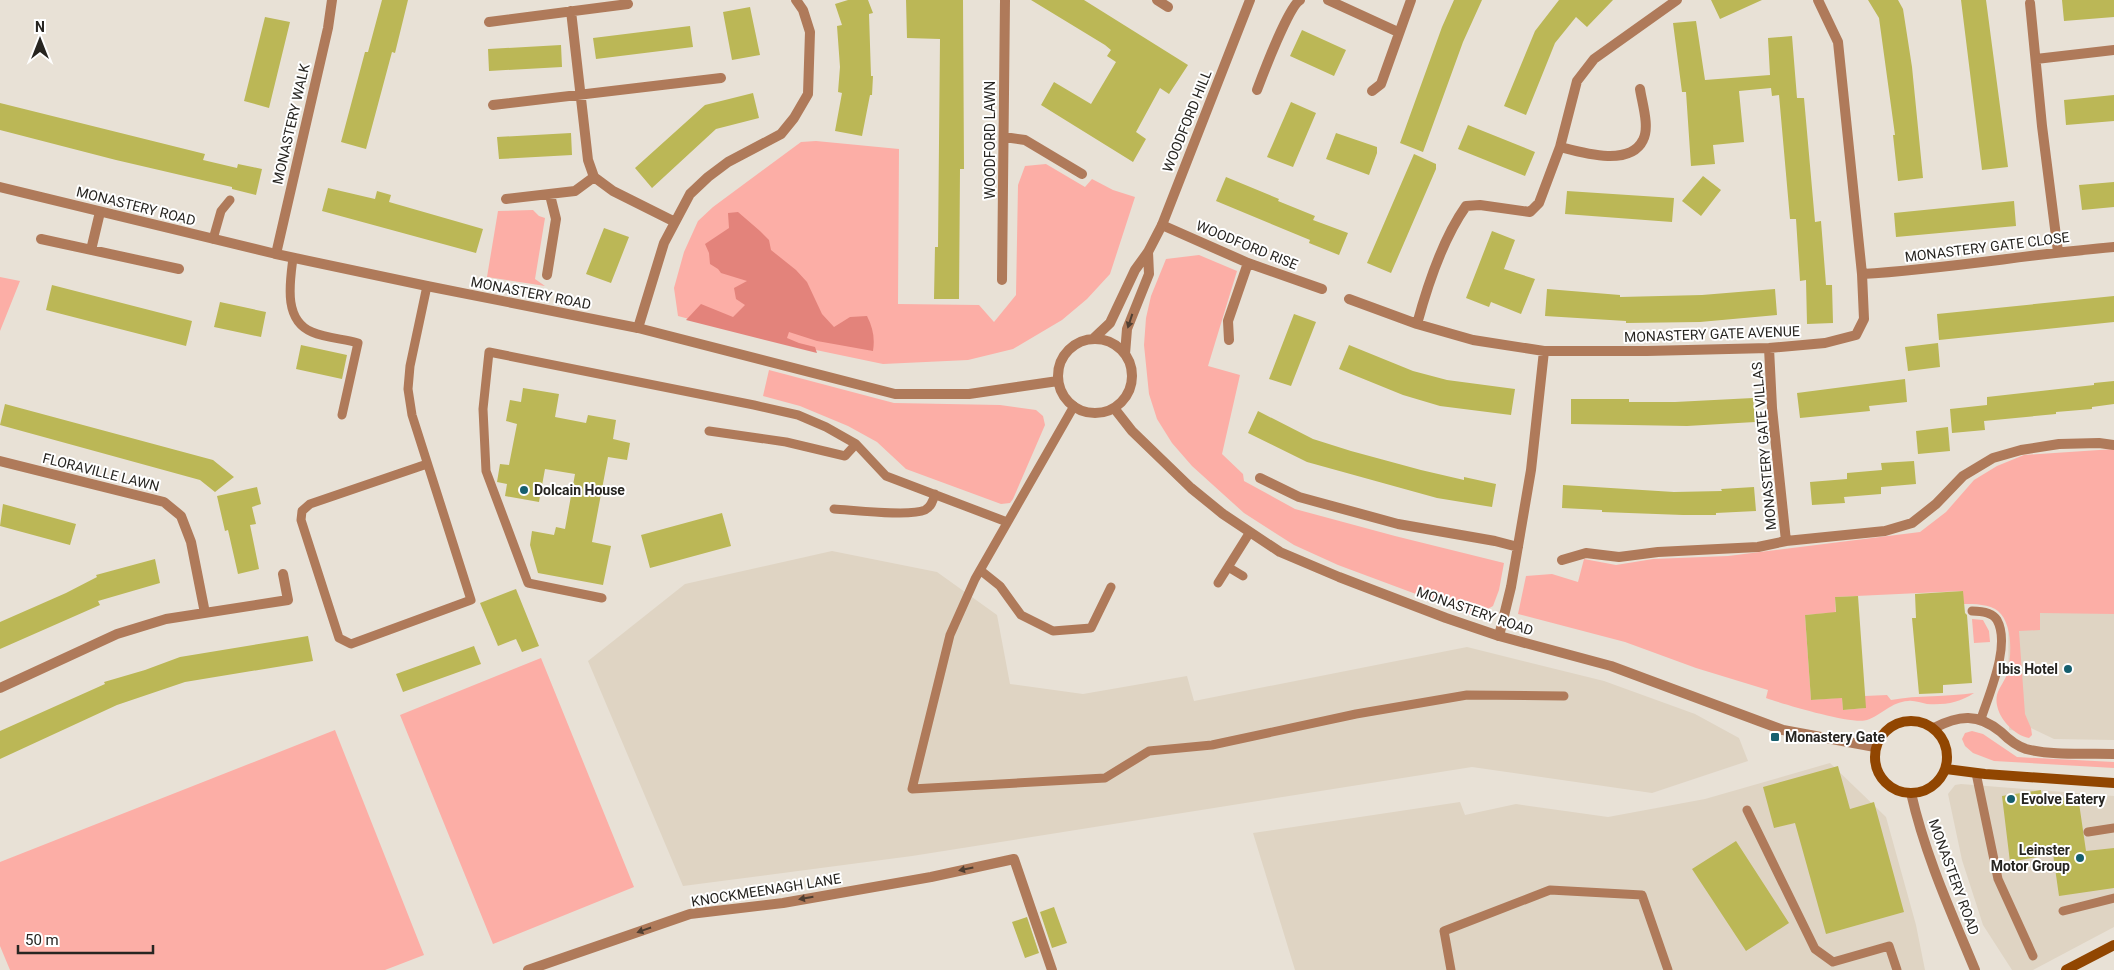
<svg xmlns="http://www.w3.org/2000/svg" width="2114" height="970" font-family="Roboto,sans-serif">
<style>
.built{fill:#dfd4c3}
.green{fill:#fcaea6}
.forest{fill:#e3837b}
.building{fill:#bbb756}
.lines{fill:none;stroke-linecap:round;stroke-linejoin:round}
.service{stroke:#af7a5a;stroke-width:9}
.minor{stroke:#af7a5a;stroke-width:10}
.tertiary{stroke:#af7a5a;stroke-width:10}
.secondary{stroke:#914601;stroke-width:10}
.oneway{fill:#503f32}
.poi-dot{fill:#165f6e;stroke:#fff;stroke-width:2}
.labels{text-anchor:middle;stroke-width:4;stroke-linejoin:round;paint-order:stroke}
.street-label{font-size:14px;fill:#272521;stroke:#fff}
.poi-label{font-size:14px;font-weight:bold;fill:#272521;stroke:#fff;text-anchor:start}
</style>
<rect width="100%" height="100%" fill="#e8e1d6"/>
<path class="built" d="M832 551 937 572 997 615 1010 684 1083 694 1187 676 1194 701 1467 647 1604 681 1695 714 1739 738 1748 761 1652 793 1472 767 912 856 683 886 588 661 685 584Z
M2114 598V740L2054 739 2029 727 2022 731 2009 730 2008 600Z
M1830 763 1886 817 1916 925 1925 970H1295L1253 833 1460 802 1465 815 1516 804 1608 817 1705 799Z
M1961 784 2114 796V927L2033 970H2012L1983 925 1962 860 1948 794 1955 785Z"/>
<path class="green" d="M816 141 899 149 898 304 979 305 994 322 1016 295 1018 185 1025 166 1046 164 1085 187 1092 179 1113 190 1135 197 1110 274 1087 299 1062 320 1013 349 968 360 883 364 768 340 678 316 674 288 684 252 698 221 713 207 801 142Z
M533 210 539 216 545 218 535 279 545 286 487 277 498 211Z
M1199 255 1237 271 1208 366 1240 375 1222 454 1243 474 1244 481 1295 509 1395 536 1504 563 1499 590 1493 606 1475 616 1338 565 1294 545 1244 513 1192 466 1172 443 1157 419 1149 394 1144 345 1146 318 1151 296 1166 259Z
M0 277 20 281 0 331Z
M769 370 894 403 1000 405 1036 410 1043 416 1045 425 1013 499 1010 503 1001 504 906 469 877 442 848 426 800 406 763 396Z
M2114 449V614L2040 613V630L2019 631 2025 714 2031 728 2032 735 2029 738C2012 735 1993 713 1997 695 1999 687 2005 681 2007 674 2012 656 2013 624 1998 611 1990 604 1974 604 1964 604L1962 591 1835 597 1836 618 1829 613 1805 615 1811 700 1837 698 1842 695 1843 710 1865 708V696L1887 695 1891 700C1918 695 1947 697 1974 693 1959 703 1945 705 1927 704 1921 703 1914 700 1908 701 1891 702 1882 715 1867 720 1853 725 1783 704 1766 698L1768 690 1696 668 1625 642 1518 614 1526 576 1552 574 1578 582 1584 559 1616 565 1653 559 1728 556 1920 532 1946 512 1974 480 1997 466 2024 455Z
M1972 619 1983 620 1989 631 1990 642 1974 643Z
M541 658 634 887 493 944 400 715Z
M335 730 424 955 385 970H10L0 946V862Z
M1972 731 1983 734 2017 757 2114 762V768L1994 761 1973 753 1965 746 1962 739 1965 733Z"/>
<path class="forest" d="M738 212 760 231 769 240 771 250 796 270 807 282 822 314 834 327 850 317 867 316C873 328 875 338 873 351L817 341 789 332 787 338 799 343 815 347 817 353 686 320 701 304 733 317 745 305 736 299 734 288 747 281 721 273 718 269 710 264 709 253 705 244 729 228 728 213Z"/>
<path class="building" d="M382 0H408L395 53 392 52 366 149 341 142 365 52H368Z
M848 0H868L873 13 869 14 871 76H873L872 95H870L862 136 835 131 842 93 838 92 840 67 837 26 842 25 835 4Z
M906 0H963L964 169H960L959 299H934L935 247H938L940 39 907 38Z
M1031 0H1084L1188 65 1169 94 1160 88 1136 132 1146 139 1133 162 1041 105 1054 82 1091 104 1116 62 1107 56 1111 50 1105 45Z
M1454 0H1482L1463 42 1423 152 1400 143 1442 27Z
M1559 0H1613L1587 27 1576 17 1555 43 1526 115 1504 106 1535 31Z
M1711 0H1762L1720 19Z
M1868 0H1898L1903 9 1912 67 1923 178 1898 181 1893 135H1895L1879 18Z
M1961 0H1986L2008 167 1982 170Z
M2062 0H2114V17L2064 21Z
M750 7 760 55 732 60 723 12Z
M265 17 290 22 269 108 244 101Z
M1696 21 1705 80 1770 75 1768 38 1792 36 1797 98H1804L1815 222 1821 221 1826 285H1832L1833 323 1807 324 1806 280 1800 281 1796 219H1790L1779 95 1772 96 1771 88 1739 91 1744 142 1713 145 1715 164 1691 166 1686 92H1682L1673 23Z
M690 26 693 47 596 59 593 38Z
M1302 30 1346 50 1334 76 1290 56Z
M561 45 562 67 489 71 488 49Z
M753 93 759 118 716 129 652 188 635 168 705 105Z
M2114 95V121L2066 125 2064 100Z
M1291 102 1316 113 1293 167 1267 157Z
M0 103 205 154 203 160 237 168 238 164 262 169 256 195 232 189V187L116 160 0 130Z
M1468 125 1535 152 1525 176 1458 149Z
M571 133 572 155 499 159 497 137Z
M1336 133 1377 147V153L1369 175 1326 159Z
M1414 154 1436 164V169L1391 273 1367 263Z
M1703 176 1721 190 1701 216 1682 201Z
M1226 177 1279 199 1278 201 1315 216 1313 220 1348 233 1339 255 1309 243 1310 240 1216 201Z
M2114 182V207L2082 210 2079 185Z
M328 188 375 199 377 191 391 195 389 202 483 229 476 253 322 211Z
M1567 191 1674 198 1672 222 1565 214Z
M2014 201 2016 226 1896 237 1894 213Z
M604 228 629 237 611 283 586 274Z
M1492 231 1515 240 1504 269 1535 279 1521 314 1491 302 1489 307 1466 298Z
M52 285 192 321 186 346 46 310Z
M1547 289 1620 295V297L1702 295 1775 289 1777 315 1700 322 1626 323V321L1545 316Z
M2114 296V322L1939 340 1937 314Z
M220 302 266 312 261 337 214 327Z
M1294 314 1316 322 1291 386 1269 379Z
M1938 343 1940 367 1908 371 1905 347Z
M301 345 347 355 342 379 296 369Z
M1349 345 1413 371 1447 380 1515 389 1511 415 1440 406 1403 395 1339 369Z
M1905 379 1907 402 1869 406 1870 411 1800 418 1797 393Z
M2114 381V404L2092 407V409L2056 412V414L1984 421 1985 430 1952 433 1950 409 1987 405V397L2094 385V383Z
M523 388 559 394 555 417 586 423 588 415 616 420 613 439 630 443 627 460 608 457 592 542 611 546 603 585 538 573 530 545 532 531 554 535 556 527 565 529 575 474 545 469 539 502 505 496 507 484 497 482 500 464 509 465 517 424 506 421 510 400 521 402Z
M1753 398 1755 422 1687 426 1571 424V399H1629V402H1675Z
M5 404 213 460 234 477 215 492 200 480 0 425Z
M1258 411 1313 439 1351 451 1421 470 1464 480V477L1496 484 1492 507 1437 498 1307 462 1248 433Z
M1948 427 1950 451 1918 454 1916 431Z
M1914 461 1916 484 1881 487V494L1844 497 1845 503 1812 505 1810 482 1847 479V473L1882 470 1881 463Z
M1563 485 1674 492 1722 491 1721 489 1754 487 1756 511 1716 513V515H1683L1602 512V510L1562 508Z
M257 487 261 504 252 507 256 524 250 525 259 569 238 574 228 530 225 531 217 496Z
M3 504 76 524 70 545 0 526Z
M722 513 731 546 650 568 641 535Z
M155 559 160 583 98 601 100 605 0 649V622L66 593 97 577 96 575Z
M516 589 539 646 522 652 516 639 498 646 480 603Z
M1963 591 1965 613 1967 615 1972 683 1943 685V693L1919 694 1912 618H1916L1915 594Z
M1858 596 1866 708 1843 710 1842 698 1811 700 1805 615 1836 612 1835 597Z
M308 636 313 661 185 682 117 705 0 759V731L105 684 104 682 145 670 180 657Z
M474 646 481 664 403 692 396 674Z
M1838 766 1850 809 1874 802 1904 912 1826 934 1795 823 1774 828 1763 787Z
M2041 790 2042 800 2078 796 2086 851 2114 848V888L2059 896 2053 854 2010 862 2002 796Z
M1736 841 1789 923 1746 951 1692 869Z
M1054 907 1067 943 1052 948 1040 912Z
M1027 917 1039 953 1025 958 1012 922Z"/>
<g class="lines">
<path class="service" d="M213 239 221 211 230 200
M293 258C290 282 283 320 312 332 326 338 344 339 358 343L342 415
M427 286 410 366 408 389 412 415 471 600 351 644 339 638 301 520 302 511 310 504 427 464
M1074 406 975 579 950 635 912 789 1105 778 1149 751 1212 745 1356 714 1467 695 1564 696
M709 431 786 442 845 456 856 444
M834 509C853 510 910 517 925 510 931 507 933 501 935 494
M1228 567 1243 576
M980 570 1000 586 1021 615 1053 631 1091 628 1111 587
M1218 583 1250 532
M602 598 528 583 486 471 483 409 489 352 754 405 798 415 826 427 856 444 886 476 1007 522
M1972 611C1981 611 1992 612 1997 620 2011 645 1989 694 1981 719
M1976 773 1998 879 2033 956
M1747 810 1815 949 1833 962 1889 946 1897 970
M2088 832 2114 828
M2063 911 2114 898
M1451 970 1444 931 1550 890 1642 895 1668 970"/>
<path class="minor" d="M1157 0 1168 7
M1328 0 1398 32
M2030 3 2042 126 2058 252
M571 11 588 160 594 177 613 191 675 222
M489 22 628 4
M2036 59 2114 50
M1257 90C1263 74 1289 6 1300 0
M1372 91 1381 84 1411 0
M493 105 721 78
M1004 137 1025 140 1082 174
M1560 147C1583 153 1630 167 1643 140 1650 127 1642 103 1640 89
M506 199 575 191 594 177
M1162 225 1248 263 1322 289
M41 239 179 269
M91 250 100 212
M276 254 328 28 332 0
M1862 274C1947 269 2030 254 2114 247
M547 275 556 219 550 195
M1002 280 1005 0
M1349 299 1417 324 1473 340 1544 351H1647L1769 348 1825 343 1856 335 1864 319 1862 274 1838 42 1818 0
M1417 324C1427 287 1444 237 1466 206L1480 205 1530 212 1539 203 1560 147 1577 81 1594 59 1677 0
M638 328 664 243 690 194 708 177 728 162 781 134 794 118 808 94 810 32 803 10 796 0
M1229 340 1228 321 1248 263
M1769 348 1772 408 1786 541
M0 461 164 502 181 516 191 542 205 613
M1260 478 1299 497 1398 524 1495 541 1518 547
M1562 560 1586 553 1619 557 1658 552 1758 547 1786 541 1885 531 1912 523 1936 504 1963 476 1993 458 2021 450 2059 444 2099 443 2114 445
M1499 636 1511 587 1531 470 1544 351
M0 688 117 634 166 619 288 600 283 574
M1934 728C1959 715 1978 713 2001 732 2008 739 2017 746 2026 749 2054 756 2085 753 2114 754
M528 970 690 914 783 903 931 877 1014 859 1052 970"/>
<path class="tertiary" d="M0 187 276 254 427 286 638 328 895 394H969L1058 381
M1093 339 1110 323 1135 270 1148 252 1162 225 1250 0
M1058 376a37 37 0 1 1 74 0a37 37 0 1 1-74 0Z
M1125 354 1127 329 1149 274 1148 252
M1114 408 1132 431 1191 488 1223 514 1280 552 1339 577 1446 618 1499 636 1611 666 1783 730 1875 747
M1911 793C1925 855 1951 912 1975 970"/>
<path class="secondary" d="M1875 757a36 36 0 1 1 72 0a36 36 0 1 1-72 0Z
M1946 769 1985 774 2114 783
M2066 970 2114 945"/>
</g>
<defs><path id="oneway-solid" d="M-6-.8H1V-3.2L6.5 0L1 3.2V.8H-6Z" transform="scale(1.25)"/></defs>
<g class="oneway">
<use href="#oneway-solid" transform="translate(1130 321) rotate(108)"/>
<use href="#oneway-solid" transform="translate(966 869) rotate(168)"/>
<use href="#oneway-solid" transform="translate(806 898) rotate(170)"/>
<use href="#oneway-solid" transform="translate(644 930) rotate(161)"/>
</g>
<g class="poi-dot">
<circle cx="524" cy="490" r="5"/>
<circle cx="2068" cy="669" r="5"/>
<rect x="1770" y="732" width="10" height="10" rx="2.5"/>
<circle cx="2011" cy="799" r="5"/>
<circle cx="2080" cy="858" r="5"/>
</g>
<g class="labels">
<g class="street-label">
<text transform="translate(1187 121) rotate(-68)" y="5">WOODFORD HILL</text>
<text transform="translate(291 124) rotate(-77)" y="5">MONASTERY WALK</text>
<text transform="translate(990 140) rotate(-90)" y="5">WOODFORD LAWN</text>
<text transform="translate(136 206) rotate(14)" y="5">MONASTERY ROAD</text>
<text transform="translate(1247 245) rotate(22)" y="5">WOODFORD RISE</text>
<text transform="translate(1987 247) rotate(-7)" y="5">MONASTERY GATE CLOSE</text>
<text transform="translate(531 293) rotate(11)" y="5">MONASTERY ROAD</text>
<text transform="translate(1712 334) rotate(-2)" y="5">MONASTERY GATE AVENUE</text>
<text transform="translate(1764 446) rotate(-95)" y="5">MONASTERY GATE VILLAS</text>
<text transform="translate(101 472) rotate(14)" y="5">FLORAVILLE LAWN</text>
<text transform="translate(1475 611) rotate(19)" y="5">MONASTERY ROAD</text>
<text transform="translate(1954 877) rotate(70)" y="5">MONASTERY ROAD</text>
<text transform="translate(766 890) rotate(-9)" y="5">KNOCKMEENAGH LANE</text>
</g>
<g class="poi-label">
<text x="534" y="495">Dolcain House</text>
<text x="2058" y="674" text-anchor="end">Ibis Hotel</text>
<text x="1785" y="742">Monastery Gate</text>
<text x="2021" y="804">Evolve Eatery</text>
<text x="2070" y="855" text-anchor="end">Leinster<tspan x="2070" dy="16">Motor Group</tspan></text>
</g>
</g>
<g transform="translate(40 40)" stroke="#ffffff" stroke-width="4" paint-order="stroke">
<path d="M0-4L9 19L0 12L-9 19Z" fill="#272521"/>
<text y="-8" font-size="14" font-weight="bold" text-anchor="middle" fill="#272521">N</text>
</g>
<path d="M18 945v8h135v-8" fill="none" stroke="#272521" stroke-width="2.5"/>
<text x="25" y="945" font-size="15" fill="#272521" stroke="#ffffff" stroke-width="4" paint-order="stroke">50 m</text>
</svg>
